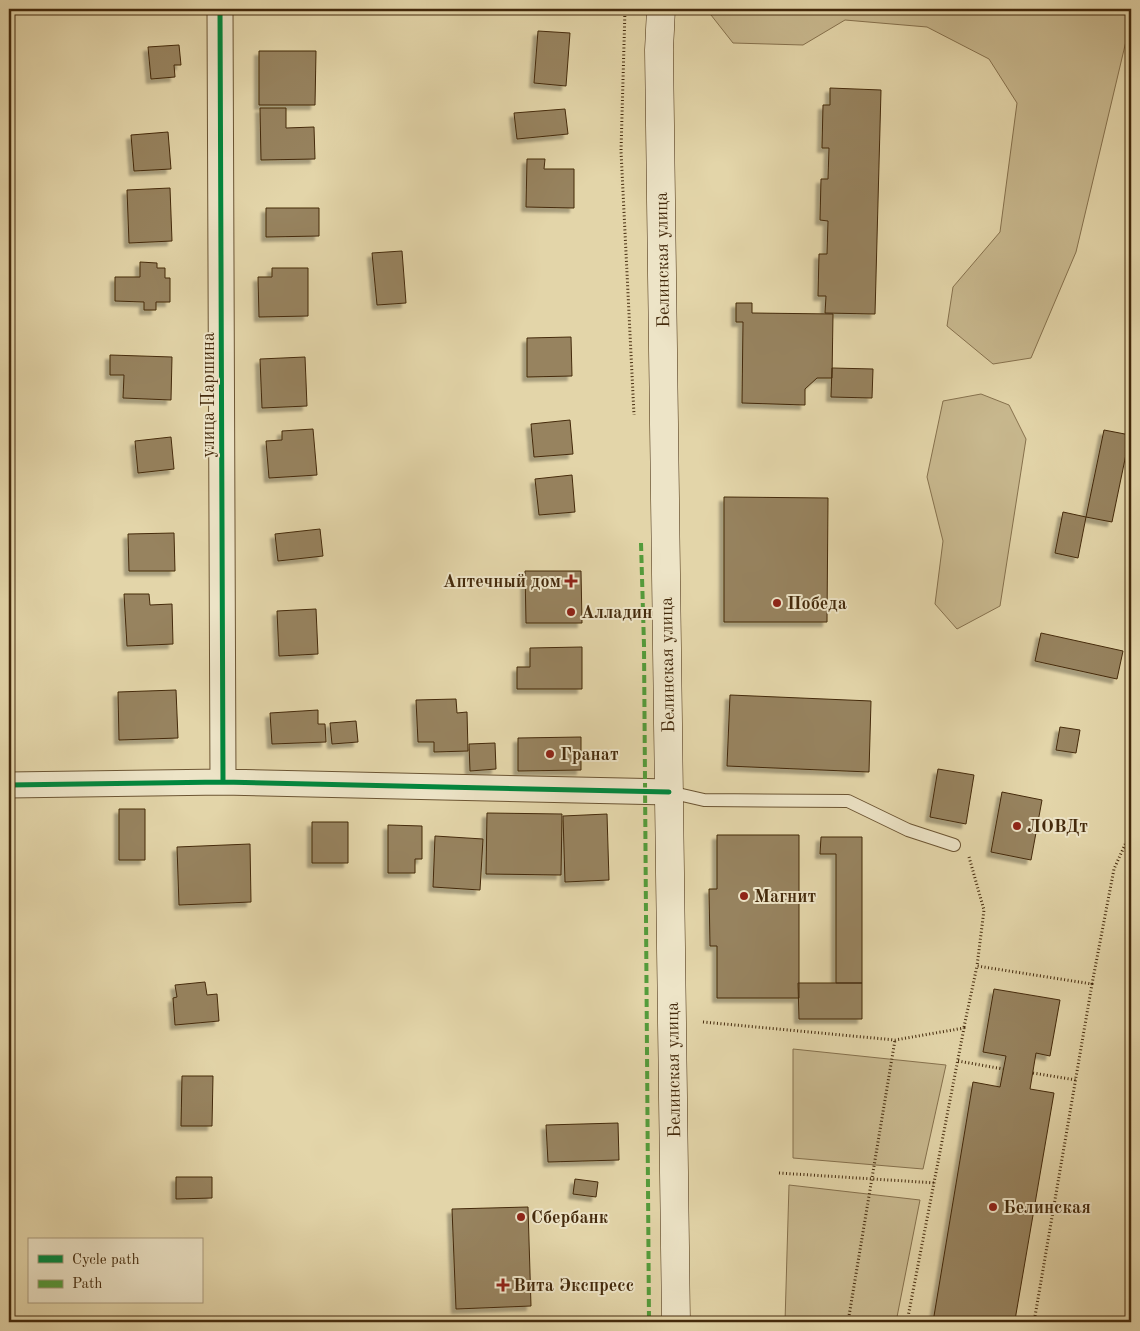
<svg xmlns="http://www.w3.org/2000/svg" width="1140" height="1331" font-family="'Old Standard TT',serif">
<style>
.green{fill:#c8b88e;stroke:#86714d}
.building{fill:#97835e;stroke:#442a0c;filter:url(#shadow)}
.lines{fill:none;stroke-linecap:round;stroke-linejoin:round}
.service-casing{stroke:#6c5533;stroke-width:14}
.minor-casing{stroke:#6c5533;stroke-width:27}
.secondary-casing{stroke:#442a0c;stroke-width:29}
.path{stroke:#442a0c;stroke-width:3;stroke-dasharray:1 2.5;stroke-linecap:butt}
.service{stroke:#ede4c7;stroke-width:12}
.minor{stroke:#ede4c7;stroke-width:25}
.secondary{stroke:#ede4c7;stroke-width:28}
.rail{stroke:#442a0c;stroke-width:4;stroke-dasharray:9 9;stroke-linecap:butt}
.quiet{stroke:#549c3b;stroke-width:4;stroke-dasharray:8 4;stroke-linecap:butt}
.cycleway-casing{stroke:#ede4c7;stroke-width:8}
.cycleway{stroke:#00873e;stroke-width:5}
.poi-dot{fill:#8f2418;stroke:#ede4c7;stroke-width:2}
.labels{text-anchor:middle;stroke-width:4;stroke-linejoin:round;paint-order:stroke}
.street-label{font-size:18px;fill:#442a0c;stroke:#ede4c7}
.poi-label{font-size:18px;font-weight:bold;fill:#442a0c;stroke:#ede4c7;text-anchor:start}
</style>
<defs>
<filter id="shadow"><feDropShadow dx="-4.5" dy="4.5" stdDeviation="1" flood-color="#0004"/></filter>
</defs>
<rect width="100%" height="100%" fill="#e3d5a9"/>
<filter id="stains"><feTurbulence type="fractalNoise" baseFrequency=".004" numOctaves="4"/><feColorMatrix values="0 0 0 0 .2 0 0 0 0 .09 0 0 0 0 .02 0 0 0 .5 -.17"/></filter>
<radialGradient id="worn" r=".72"><stop offset=".6" stop-color="#630" stop-opacity="0"/><stop offset="1" stop-color="#630" stop-opacity=".3"/></radialGradient>
<path class="green" d="M710 9H1131V20L1076 252 1031 358 993 364 947 326 953 287 1000 232 1017 103 989 59 927 27 845 20 803 45 733 43 711 15Z
M981 394 1009 405 1026 439 1000 606 957 629 935 604 943 541 927 477 943 401Z
M793 1049 946 1065 923 1169 793 1158Z
M789 1185 920 1200 896 1322H785Z"/>
<path class="building" d="M538 31 570 33 566 86 534 83Z
M179 45 181 65H174L175 77 151 79 148 47Z
M259 51H316L315 105H259Z
M830 88 881 90 875 314 825 313 826 296H818L819 254H827L828 221 820 220 821 179H828L829 148H822L823 105H830Z
M260 108H286V128L314 127 315 159 261 160Z
M565 109 568 134 517 139 514 113Z
M168 132 171 169 134 171 131 135Z
M527 159H545L544 169H574V208L526 207Z
M170 188 172 241 129 243 127 190Z
M266 208H319V236L266 237Z
M402 251 406 303 377 305 372 253Z
M140 262 157 263V268H165V278H170V302H156V310H144V302L115 301V277H140Z
M272 268H308V316L259 317 258 277H272Z
M736 303H752V313L833 314 832 378H817L805 389V405L742 403 743 322H736Z
M571 337 572 376 527 377V338Z
M110 355 172 357 171 400 123 398 124 375H110Z
M305 357 307 406 262 408 260 359Z
M832 368 873 369 872 398 831 397Z
M570 420 573 454 534 457 531 424Z
M313 429 317 475 269 478 266 441 282 440V431Z
M1104 430 1130 435 1112 522 1086 517Z
M171 437 174 469 138 473 135 441Z
M572 475 575 512 539 515 535 479Z
M724 497 828 498 827 622H724Z
M1063 512 1086 517 1078 558 1055 553Z
M320 529 323 556 278 561 275 534Z
M174 533 175 571H129L128 534Z
M525 571H581L582 623H526Z
M124 594H149L150 605 172 604 173 644 127 646Z
M316 609 318 654 279 656 277 611Z
M1041 633 1123 651 1117 679 1035 661Z
M582 647V689H517V667H530V648Z
M176 690 178 738 119 740 118 692Z
M730 695 871 701 869 772 727 766Z
M456 699 457 713 467 712 468 751 434 752V742H418L416 700Z
M318 710V724H325L326 742 272 744 270 713Z
M356 721 358 742 332 744 330 723Z
M1060 727 1080 730 1076 753 1056 750Z
M581 737V770L518 771V738Z
M495 743 496 769 470 771 469 744Z
M938 769 974 775 966 824 930 817Z
M1002 792 1042 800 1031 860 991 852Z
M119 809H145V860H119Z
M487 813 562 814 561 875 486 874Z
M607 814 609 880 565 882 563 816Z
M312 822H348V863H312Z
M388 825 422 826V859H415V873H388Z
M717 835H799V998H717V946H710L709 889H717Z
M435 836 483 839 480 890 433 887Z
M821 837H862V983H836V854H820Z
M250 844 251 902 179 905 177 847Z
M205 982 207 995 217 994 219 1021 175 1025 173 998 177 997 175 985Z
M798 983H862V1019H799Z
M994 989 1060 1000 1050 1056 1036 1053 1030 1089 1054 1093 1015 1320 1028 1322H933L973 1082 1000 1087 1006 1056 983 1052Z
M182 1076H213L212 1126H181Z
M618 1123 619 1160 548 1162 546 1125Z
M176 1177H212V1198L176 1199Z
M575 1179 598 1182 596 1197 573 1194Z
M528 1207 531 1306 456 1309 452 1209Z"/>
<g class="lines">
<defs>
<path id="service" d="M669 792 704 800 848 801 908 830 954 845"/>
<path id="minor" d="M220 9 223 782
M9 785 223 782 669 792"/>
<path id="secondary" d="M661 9 659 50 676 1322"/>
</defs>
<use href="#service" class="service-casing"/>
<use href="#minor" class="minor-casing"/>
<use href="#secondary" class="secondary-casing"/>
<path class="path" d="M625 9 621 151 634 415
M969 857 984 910 977 966
M1092 984 1114 869 1128 838 1131 839
M703 1022 895 1040 964 1028 907 1322
M964 1027 977 966 1092 984 1034 1322
M958 1061 1003 1069
M1033 1073 1076 1080
M779 1173 936 1183
M848 1322 895 1040"/>
<use href="#service" class="service"/>
<use href="#minor" class="minor"/>
<use href="#secondary" class="secondary"/>
<path class="rail" d="M1128 1322 1131 1304"/>
<path class="quiet" d="M641 543 644 645 649 1322"/>
<defs>
<path id="cycleway" d="M220 9 223 782
M9 785 223 782 669 792"/>
</defs>
<use href="#cycleway" class="cycleway-casing"/>
<use href="#cycleway" class="cycleway"/>
</g>
<g class="poi-dot">
<path d="M568.5 573.5h5v5h5v5h-5v5h-5v-5h-5v-5h5z"/>
<circle cx="777" cy="603" r="5"/>
<circle cx="571" cy="612" r="5"/>
<circle cx="550" cy="754" r="5"/>
<circle cx="1017" cy="826" r="5"/>
<circle cx="744" cy="896" r="5"/>
<circle cx="993" cy="1207" r="5"/>
<circle cx="521" cy="1217" r="5"/>
<path d="M500.5 1277.5h5v5h5v5h-5v5h-5v-5h-5v-5h5z"/>
</g>
<g class="labels">
<g class="street-label">
<text transform="translate(662 260) rotate(-91)" y="6">Белинская улица</text>
<text transform="translate(208 395) rotate(-90)" y="6">улица Паршина</text>
<text transform="translate(667 665) rotate(-91)" y="6">Белинская улица</text>
<text transform="translate(673 1070) rotate(-91)" y="6">Белинская улица</text>
</g>
<g class="poi-label">
<text x="561" y="587" text-anchor="end">Аптечный дом</text>
<text x="787" y="609">Победа</text>
<text x="581" y="618">Алладин</text>
<text x="560" y="760">Гранат</text>
<text x="1027" y="832">ЛОВДт</text>
<text x="754" y="902">Магнит</text>
<text x="1003" y="1213">Белинская</text>
<text x="531" y="1223">Сбербанк</text>
<text x="513" y="1291">Вита Экспресс</text>
</g>
</g>
<rect width="1140" height="1331" fill="none" stroke="#e3d5a9" stroke-width="30"/>
<rect x="10" y="10" width="1120" height="1311" fill="none" stroke="#442a0c" stroke-width="2.5"/>
<rect x="15" y="15" width="1110" height="1301" fill="none" stroke="#442a0c"/>
<rect x="28" y="1238" width="175" height="65" fill="#ede4c7" stroke="#a99a7c"/>
<rect x="38" y="1255" width="25" height="8" fill="#00873e" stroke="#a99a7c"/>
<text x="72" y="1264" font-size="15" fill="#442a0c">Cycle path</text>
<rect x="38" y="1280" width="25" height="8" fill="#549c3b" stroke="#a99a7c"/>
<text x="72" y="1288" font-size="15" fill="#442a0c">Path</text>
<rect width="100%" height="100%" filter="url(#stains)"/>
<rect width="100%" height="100%" fill="url(#worn)"/>
</svg>
